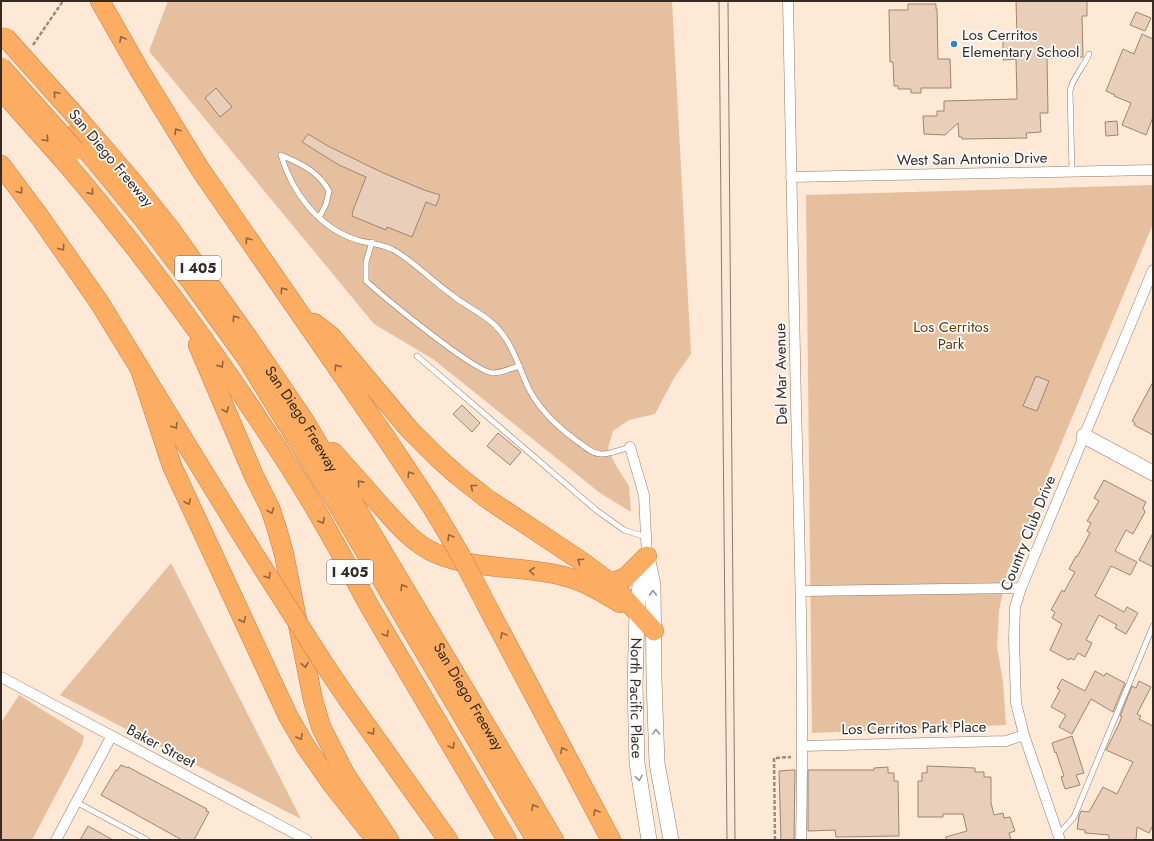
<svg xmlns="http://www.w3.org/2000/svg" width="1154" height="841" font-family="Jost,sans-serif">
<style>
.green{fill:#e5bf9e}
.building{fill:#e9cfb9;stroke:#9e8570}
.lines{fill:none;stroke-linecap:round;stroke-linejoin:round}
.lane-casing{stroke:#927a66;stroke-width:6}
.street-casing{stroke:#927a66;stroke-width:11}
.secondary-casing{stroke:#927a66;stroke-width:16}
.highway-casing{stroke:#b7804c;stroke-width:20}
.path{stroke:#9b8b7e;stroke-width:2.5;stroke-dasharray:4 2;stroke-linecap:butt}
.lane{stroke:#fff;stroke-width:5}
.street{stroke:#fff;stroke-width:10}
.secondary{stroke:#fff;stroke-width:15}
.highway{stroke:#fdad62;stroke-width:19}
.tram{stroke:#8b7c70;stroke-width:1}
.highway-bridge-casing{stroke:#b7804c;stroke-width:20;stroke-linecap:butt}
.highway-bridge{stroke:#fdad62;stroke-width:19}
.oneway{stroke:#8f663f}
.oneway2{stroke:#9a9591}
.poi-dot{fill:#3387b7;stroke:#fff;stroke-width:1.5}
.labels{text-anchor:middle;stroke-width:3.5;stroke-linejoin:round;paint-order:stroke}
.shield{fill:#fff;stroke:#726b65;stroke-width:1}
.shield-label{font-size:14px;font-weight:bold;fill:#352b23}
.poi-label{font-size:15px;fill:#352b23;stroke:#fff;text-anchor:start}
.street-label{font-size:15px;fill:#352b23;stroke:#fff}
.park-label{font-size:15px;fill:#643909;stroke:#fff}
</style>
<rect width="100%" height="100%" fill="#fee8d6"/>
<path class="green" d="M168 1H672L691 354 674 378 655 414 629 420 613 431 608 448 615 464 629 486 631 512 600 493 433 359 374 324 149 51Z
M1153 185V224L1007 573 999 610 997 647 1003 682 1006 725 812 733 806 195Z
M171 563 301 819 60 695Z
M19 695 84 736 82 745 32 840H1V723Z"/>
<path class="building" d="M1016 1H1087V16H1082L1083 57 1047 58 1048 113H1040L1041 132 1026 133 1027 138 962 139V137H959L958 123 945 135 924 134 923 116H937V111H944V101L1017 99 1016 59 1003 60V37L1017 36Z
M908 4H936V9H937L938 59H950L951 88H921V93H911V89H898V86H894L893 62H890L889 10H908Z
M1136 12 1151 18 1145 31 1130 25Z
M1142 34 1153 39V117L1146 135 1122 125 1131 103 1114 96 1115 95 1106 91 1123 49 1134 54Z
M216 88 232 107 220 117 205 98Z
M1117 121 1118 135 1106 136 1105 122Z
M308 134 328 146 381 172 424 190 440 195 436 206 426 202 412 237 387 227 386 230 352 216 353 214 352 213 366 177 339 165 302 142Z
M1036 376 1049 381 1037 411 1023 406Z
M1153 382V435L1134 425 1135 423 1132 421Z
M462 405 480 423 472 432 453 414Z
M498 433 521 452 510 465 487 446Z
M1104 480 1146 502 1143 508 1145 512 1133 534 1126 530 1115 551 1137 562 1131 574 1130 575 1111 566 1095 596 1124 612 1127 607 1138 613 1126 634 1115 628 1117 625 1099 615 1086 640 1092 643 1085 657 1078 653 1074 660 1070 658 1069 660 1050 650 1062 624 1052 618 1055 612 1051 610 1062 590 1064 592 1075 572 1069 569 1076 556 1077 557 1090 533 1087 531 1091 523 1087 521 1099 501 1094 498Z
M1153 533V567L1139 560Z
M1095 671 1104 676 1106 673 1125 683 1113 712 1091 699 1072 734 1059 727 1066 715 1051 707 1060 690 1057 688 1062 679 1085 691Z
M1139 681 1151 687 1137 714 1141 716 1139 719 1153 726V825L1149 833 1137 827 1136 840H1109V835L1085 833V830L1077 829 1079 816 1081 811 1089 812 1103 787 1117 794 1133 762 1106 750 1119 724 1122 716H1120L1132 686 1136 688Z
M1072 736 1084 773 1076 775 1080 785 1065 789 1061 777 1064 776 1056 752 1055 753 1052 743Z
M121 765 128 768V767L207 809 206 811 209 812 194 840H182L101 795 116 770 117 771Z
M927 766 975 768V772H984V777H991V803L994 815 1003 813 1004 818 1010 817 1015 831 1009 833 1011 840H946V837L967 831 963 814H943V817H918V781H922V773H927Z
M888 767V773H894V781H898L899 836 836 837 835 830 808 831V770H874V768Z
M793 770H795L794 840H781L779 771Z
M88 826 113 840H80Z"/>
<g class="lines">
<defs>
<path id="lane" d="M281 155C292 193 319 228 357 240 371 244 385 244 397 252 417 265 434 282 452 295 464 305 478 311 490 321 512 338 518 367 530 391 541 411 559 428 577 441 584 446 592 454 601 454 607 455 623 449 630 447
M281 155C301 164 318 171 329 191L326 204 319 218
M1072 172 1070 91C1072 78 1084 67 1089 54
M372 242 366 262V281C384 297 474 372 493 373 500 373 512 368 520 366
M417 356 596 510 624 530 646 537
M76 802 147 840
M1058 835 1074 817 1153 626"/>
<path id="street" d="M788 1C790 136 793 271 796 406 800 551 804 695 801 840
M791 177 1153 170
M630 447 644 495 647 556
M801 591 1021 588
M1 677 307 840
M803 746 1006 741 1024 735
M56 840 111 737
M1060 840 1024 735 1016 703 1014 639 1015 607 1021 588 1153 270"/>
<g id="secondary">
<path d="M1084 436 1153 473"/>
<path id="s1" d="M647 556 640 585 637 613 635 685 637 763 649 840"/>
<path d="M648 561 653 585 654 680 657 763 671 840"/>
</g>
<g id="highway">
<path d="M100 1 141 73 200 169 386 438 432 507"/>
<path id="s2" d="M82 123 132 181 171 230 251 342 304 420 554 840"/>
<path d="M74 135 144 220 192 283 245 356 340 509 536 840"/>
<path d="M66 163C152 264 230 372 301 485 326 525 348 567 371 609 416 686 462 763 507 840"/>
<path d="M1 165 39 216 99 302 247 543"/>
<path d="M314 323 331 336 409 429 438 458 457 475 486 498 581 561 612 584 654 631"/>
<path d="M198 345 254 476 270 508 277 529 284 554 313 700 321 727 345 774 389 840"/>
<path d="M140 369 172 466 288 716 306 747 332 784 369 831"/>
<path d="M333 452C348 469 364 486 379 504 396 522 412 543 435 553 476 571 522 565 563 576 584 581 602 592 620 603"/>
<path d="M601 587 626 577 647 556"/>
<path d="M488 608 611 840"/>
<path d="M349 701 448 840"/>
</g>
</defs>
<use href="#lane" class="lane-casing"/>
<use href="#street" class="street-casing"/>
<use href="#secondary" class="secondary-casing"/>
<use href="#highway" class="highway-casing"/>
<path class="path" d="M33 45 63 1
M775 840 774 758 791 757"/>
<use href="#lane" class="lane"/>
<use href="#street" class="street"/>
<use href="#secondary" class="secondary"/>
<use href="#highway" class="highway"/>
<path class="tram" d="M719 1 727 840
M728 1 735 840"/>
<defs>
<path id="highway-bridge" d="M5 37 82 123
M1 67 75 150
M1 90 66 163
M432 507 461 556 488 608
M247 543 324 664 349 701"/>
</defs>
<use href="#highway-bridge" class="highway-bridge-casing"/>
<use href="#highway-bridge" class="highway-bridge"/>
</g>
<defs><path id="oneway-chevron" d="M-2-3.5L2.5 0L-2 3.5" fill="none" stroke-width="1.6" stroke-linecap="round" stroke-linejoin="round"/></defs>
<g class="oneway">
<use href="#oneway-chevron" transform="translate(122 39) rotate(-120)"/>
<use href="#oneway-chevron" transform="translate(56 94) rotate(-131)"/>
<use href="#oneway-chevron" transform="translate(177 131) rotate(-122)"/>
<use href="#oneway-chevron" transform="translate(46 139) rotate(49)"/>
<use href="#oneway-chevron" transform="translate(20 191) rotate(53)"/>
<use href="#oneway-chevron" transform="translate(91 192) rotate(51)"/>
<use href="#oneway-chevron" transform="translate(248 240) rotate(-124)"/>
<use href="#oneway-chevron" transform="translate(62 248) rotate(54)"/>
<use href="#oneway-chevron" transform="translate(283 290) rotate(-125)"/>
<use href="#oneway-chevron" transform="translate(235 318) rotate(-125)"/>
<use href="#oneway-chevron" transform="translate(221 365) rotate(55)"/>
<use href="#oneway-chevron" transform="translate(337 367) rotate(-125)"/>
<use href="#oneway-chevron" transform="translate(226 410) rotate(67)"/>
<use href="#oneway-chevron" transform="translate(175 426) rotate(58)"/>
<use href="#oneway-chevron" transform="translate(410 474) rotate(-124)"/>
<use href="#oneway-chevron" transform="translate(360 483) rotate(-132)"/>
<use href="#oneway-chevron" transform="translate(473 487) rotate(-142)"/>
<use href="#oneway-chevron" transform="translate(188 502) rotate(65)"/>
<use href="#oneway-chevron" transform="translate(271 511) rotate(68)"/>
<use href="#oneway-chevron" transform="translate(322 521) rotate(60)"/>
<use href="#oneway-chevron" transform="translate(450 537) rotate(-121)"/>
<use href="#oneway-chevron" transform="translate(580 561) rotate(-146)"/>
<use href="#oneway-chevron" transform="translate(532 571) rotate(-174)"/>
<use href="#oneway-chevron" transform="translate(268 576) rotate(58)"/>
<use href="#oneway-chevron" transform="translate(403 587) rotate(-121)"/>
<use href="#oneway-chevron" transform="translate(243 620) rotate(65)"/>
<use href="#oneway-chevron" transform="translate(386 634) rotate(60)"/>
<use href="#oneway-chevron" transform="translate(503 635) rotate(-118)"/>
<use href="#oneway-chevron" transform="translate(305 665) rotate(79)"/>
<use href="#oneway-chevron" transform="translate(372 732) rotate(55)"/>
<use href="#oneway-chevron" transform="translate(300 737) rotate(61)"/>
<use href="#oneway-chevron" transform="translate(452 746) rotate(60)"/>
<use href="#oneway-chevron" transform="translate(563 750) rotate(-118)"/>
<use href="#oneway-chevron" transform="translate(534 807) rotate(-121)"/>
<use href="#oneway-chevron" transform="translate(596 812) rotate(-118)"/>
</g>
<g class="oneway2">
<use href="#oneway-chevron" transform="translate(653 593) rotate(-91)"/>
<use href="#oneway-chevron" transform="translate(656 732) rotate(-92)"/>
<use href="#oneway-chevron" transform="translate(639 778) rotate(81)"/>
</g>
<circle class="poi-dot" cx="954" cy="44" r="4"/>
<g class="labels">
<g class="shield">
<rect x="175" y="256" width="46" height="24" rx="3"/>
<rect x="327" y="560" width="46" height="24" rx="3"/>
</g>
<g class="shield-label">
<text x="198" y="273">I 405</text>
<text x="350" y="577">I 405</text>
</g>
<g class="poi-label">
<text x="962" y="40">Los Cerritos<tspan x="962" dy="17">Elementary School</tspan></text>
</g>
<g class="street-label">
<text transform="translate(111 158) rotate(50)" y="5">San Diego Freeway</text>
<text transform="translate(972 159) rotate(-1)" y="5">West San Antonio Drive</text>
<text transform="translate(781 374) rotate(-91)" y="5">Del Mar Avenue</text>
<text dy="5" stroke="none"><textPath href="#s2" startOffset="369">San Diego Freeway</textPath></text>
<text transform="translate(1028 533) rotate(-68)" y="5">Country Club Drive</text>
<text dy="5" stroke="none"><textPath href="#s2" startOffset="693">San Diego Freeway</textPath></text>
<text dy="5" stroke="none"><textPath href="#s1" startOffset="143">North Pacific Place</textPath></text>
<text transform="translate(914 728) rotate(-1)" y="5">Los Cerritos Park Place</text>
<text transform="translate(161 746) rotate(28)" y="5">Baker Street</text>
</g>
<g class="park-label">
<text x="951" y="332">Los Cerritos<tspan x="951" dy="17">Park</tspan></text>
</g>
</g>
<rect width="1154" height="841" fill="none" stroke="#352b23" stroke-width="4"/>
</svg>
